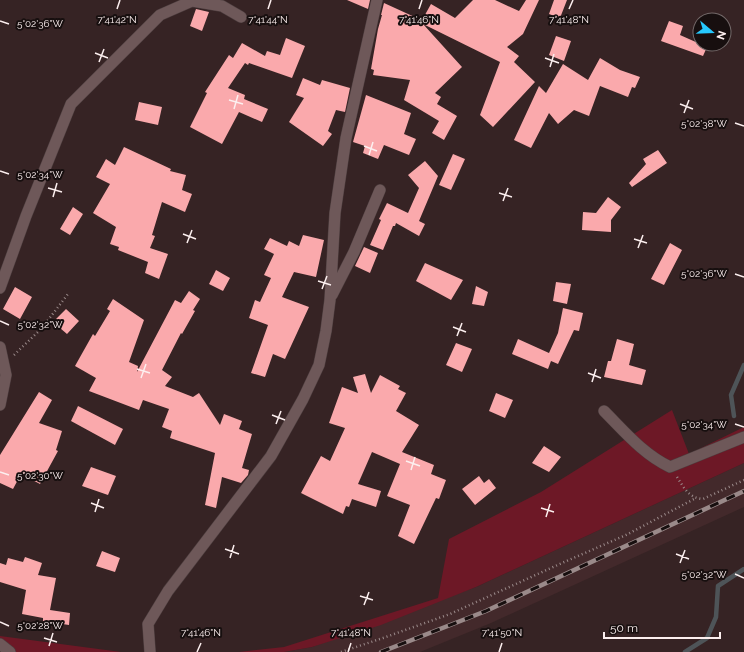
<svg xmlns="http://www.w3.org/2000/svg" width="744" height="652" font-family="Raleway,sans-serif">
<style>
.built{fill:#43292b}
.green{fill:#6d1826}
.lines{fill:none;stroke-linecap:round;stroke-linejoin:round}
.stream{stroke:#4e5458;stroke-width:4.5}
.building{fill:#faa9ac}
.minor-casing{stroke:#4d3e3f;stroke-width:12}
.path{stroke:#9b8b8b;stroke-width:2.5;stroke-dasharray:1 3;stroke-linecap:butt}
.minor{stroke:#6e5859;stroke-width:11}
.rail-casing{stroke:#9a8a8a;stroke-width:4.5}
.rail{stroke:#170f0f;stroke-width:3;stroke-dasharray:9;stroke-linecap:butt}
.ticks{fill:none;stroke:#fcefef;stroke-width:1.5}
.ticks-label{font-size:10px;text-anchor:middle;fill:#fcefef;stroke:#170f0f;stroke-width:4;stroke-linejoin:round;paint-order:stroke}
</style>
<rect width="100%" height="100%" fill="#362324"/>
<path class="built" d="M744 463V507L491 623 420 652H284L312 647 476 587Z"/>
<path class="green" d="M672 410 689 454 744 427V463L476 587 381 625 312 647 284 652H239L284 647 438 598 449 539 541 492Z
M0 636 121 652H0Z"/>
<g class="lines">
<path class="stream" d="M734 416 731 395 744 365
M685 652 707 638 716 617 718 586 744 569"/>
</g>
<path class="building" d="M347 0H370L368 9Z
M473 0H495L519 11 526 0H539L523 34 507 47 519 56 514 62 535 82 493 127 480 115 500 62 423 24 462 67 435 93 441 97 437 104 457 116 444 140 432 133 439 121 404 100 410 80 373 75 374 70 371 69 378 29 382 15H381L384 3 419 19 421 22 431 4 455 18Z
M554 0H567L560 18 549 14Z
M196 9 209 12 202 31 190 26Z
M669 21 683 26 680 35 707 47 703 56 661 41Z
M556 36 571 41 564 61 549 55Z
M286 38 305 46 292 78 249 63 248 65 245 63 228 88 245 95 244 99 268 109 262 122 239 112 222 144 190 127 207 93 205 92 229 55 233 58 242 43 265 56 267 51 280 55Z
M600 58 620 70 640 77 635 88 632 87 628 97 600 86 589 116 574 110 558 124 549 113 531 148 514 140 539 86 546 93 563 64 588 80Z
M303 78 320 85 322 80 350 88 345 112 336 110 328 131 332 134 323 146 289 122 304 98 296 95Z
M366 95 411 113 404 134 416 139 409 155 384 145 378 159 363 153 365 146 353 142Z
M139 102 162 107 158 125 135 120Z
M124 147 171 169 170 171 186 175 182 190 192 194 185 212 162 202 152 235 155 236 150 248 168 254 159 279 145 273 148 262 118 250 119 247 110 244 116 227 93 213 110 184 96 177 106 159 115 165Z
M658 150 667 163 632 187 629 183 646 164 643 159Z
M453 154 465 159 451 190 439 185Z
M425 161 438 176 419 221 425 224 419 236 396 223 395 226H393L383 250 370 245 381 220 379 219 387 203 408 213 419 188 408 175Z
M608 197 621 207 611 220V232L582 230 583 212 596 213Z
M73 207 83 214 70 235 60 229Z
M303 235 324 240 316 277 294 272 282 297 309 307 285 359 273 354 265 377 251 373 268 325 249 318 255 300 260 302 271 278 264 275 274 254 264 249 270 238 287 246 289 241 299 246Z
M670 243 682 250 664 285 651 279Z
M364 247 378 253 370 273 355 266Z
M425 263 463 280 451 300 416 281Z
M216 270 230 278 223 291 209 284Z
M556 282 571 284 567 304 553 301Z
M476 286 488 292 484 306 472 304Z
M15 287 32 297 20 319 3 309Z
M189 291 200 299 193 310 195 311 182 334 181 333 162 370 172 377 165 386 193 397 199 393 220 425 224 414 242 421 239 429 252 434 242 468 249 470 248 475 241 483 222 477 216 508 205 505 215 453 170 438 172 431 162 427 169 409 143 400 139 410 89 391 96 378 75 366 93 334 95 336 110 311 107 309 113 299 144 320 129 362 138 366 137 372 175 300 181 303Z
M563 308 583 313 579 331 574 330 558 364 551 361 548 369 512 354 518 339 549 353 558 333Z
M66 309 79 321 67 334 53 322Z
M617 339 634 344 629 365 646 370 642 385 604 377 608 361H611Z
M456 343 472 349 462 372 446 365Z
M365 374 371 393 380 375 400 386 398 389 406 393 396 411 419 425 402 452 434 465 431 474 446 480 439 499 436 498 414 544 398 536 410 505 387 496 400 464 372 452 358 484 381 491 376 507 352 499 349 507 346 506 343 514 301 493 321 456 330 461 345 428 329 423 342 387 358 393 353 377Z
M39 392 52 400 39 423 62 431 56 450 58 451 40 484 21 474 13 489 0 483V455Z
M496 393 513 400 505 418 489 411Z
M78 406 123 429 115 445 71 421Z
M544 446 561 457 549 472 532 463Z
M91 467 116 476 108 495 82 486Z
M479 476 484 483 489 479 496 488 475 505 462 489Z
M102 551 120 558 115 572 96 566Z
M25 557 42 563 38 575 56 578 50 610 70 613 69 625 43 621V618L22 614 26 590 0 582V563L6 565 8 558 23 562Z"/>
<g class="lines">
<defs>
<path id="minor" d="M0 288 26 216 71 104 160 15 192 1 222 6 241 17
M332 295 354 252 380 190
M0 347 6 375 0 405
M604 411C625 432 643 454 670 467L744 437
M0 644 10 652
M150 652 148 624 168 591 271 456 303 399 319 365 326 331 330 300 335 213 346 138 377 0"/>
</defs>
<use href="#minor" class="minor-casing"/>
<path class="path" d="M14 355 42 328 68 294
M677 477C684 488 689 498 703 499L744 480
M341 652 383 638 450 614 562 563 626 535 696 498"/>
<use href="#minor" class="minor"/>
<defs>
<path id="rail" d="M381 652 486 611 744 491"/>
</defs>
<use href="#rail" class="rail-casing"/>
<use href="#rail" class="rail"/>
</g>
<path class="ticks" d="M117 9 120 0M268 9 271 0M419 9 422 0M569 9 573 0M0 21 9 24M95 53 108 58M545 58 559 63M99 62 104 49M550 67 554 54M229 100 243 104M680 104 693 109M234 109 238 95M684 113 689 100M735 123 744 126M364 146 377 151M369 155 373 142M0 171 9 174M48 188 62 192M499 193 512 197M53 197 57 183M503 201 508 188M183 234 196 239M634 239 647 243M187 243 192 230M638 248 643 235M735 274 744 277M318 281 331 285M322 289 327 276M0 321 9 325M453 327 466 332M457 336 462 323M137 369 150 373M588 373 601 378M141 378 146 364M592 382 596 369M272 415 285 420M276 424 281 411M735 424 744 427M406 461 420 466M411 470 415 457M0 472 9 475M91 503 104 508M541 508 554 512M95 512 99 499M546 517 550 504M225 549 239 554M676 554 689 559M230 558 234 545M680 563 685 550M735 574 744 578M360 596 373 600M364 605 369 592M0 622 9 626M44 638 57 642M49 646 53 633M197 652 201 643M348 652 351 643M499 652 502 643"/>
<g class="ticks-label">
<text x="117" y="23">7°41'42"N</text>
<text x="268" y="23">7°41'44"N</text>
<text x="419" y="23">7°41'46"N</text>
<text x="569" y="23">7°41'48"N</text>
<text x="40" y="27">5°02'36"W</text>
<text x="704" y="127">5°02'38"W</text>
<text x="40" y="178">5°02'34"W</text>
<text x="704" y="277">5°02'36"W</text>
<text x="40" y="328">5°02'32"W</text>
<text x="704" y="428">5°02'34"W</text>
<text x="40" y="479">5°02'30"W</text>
<text x="704" y="578">5°02'32"W</text>
<text x="40" y="629">5°02'28"W</text>
<text x="201" y="636">7°41'46"N</text>
<text x="351" y="636">7°41'48"N</text>
<text x="502" y="636">7°41'50"N</text>
</g>
<g transform="translate(712 32) rotate(109)"><circle r="19" fill="#170f0f" stroke="#736969"/>
<path d="M0-3L7 15L0 10L-7 15Z" fill="#26c9fe"/>
<text y="-6" font-size="11" font-weight="bold" text-anchor="middle" fill="#fcefef">N</text>
</g>
<path d="M604 632v6h116v-6" fill="none" stroke="#fcefef" stroke-width="2"/>
<text x="610" y="632" font-size="12" fill="#fcefef" stroke="#170f0f" stroke-width="3" paint-order="stroke">50 m</text>
</svg>
